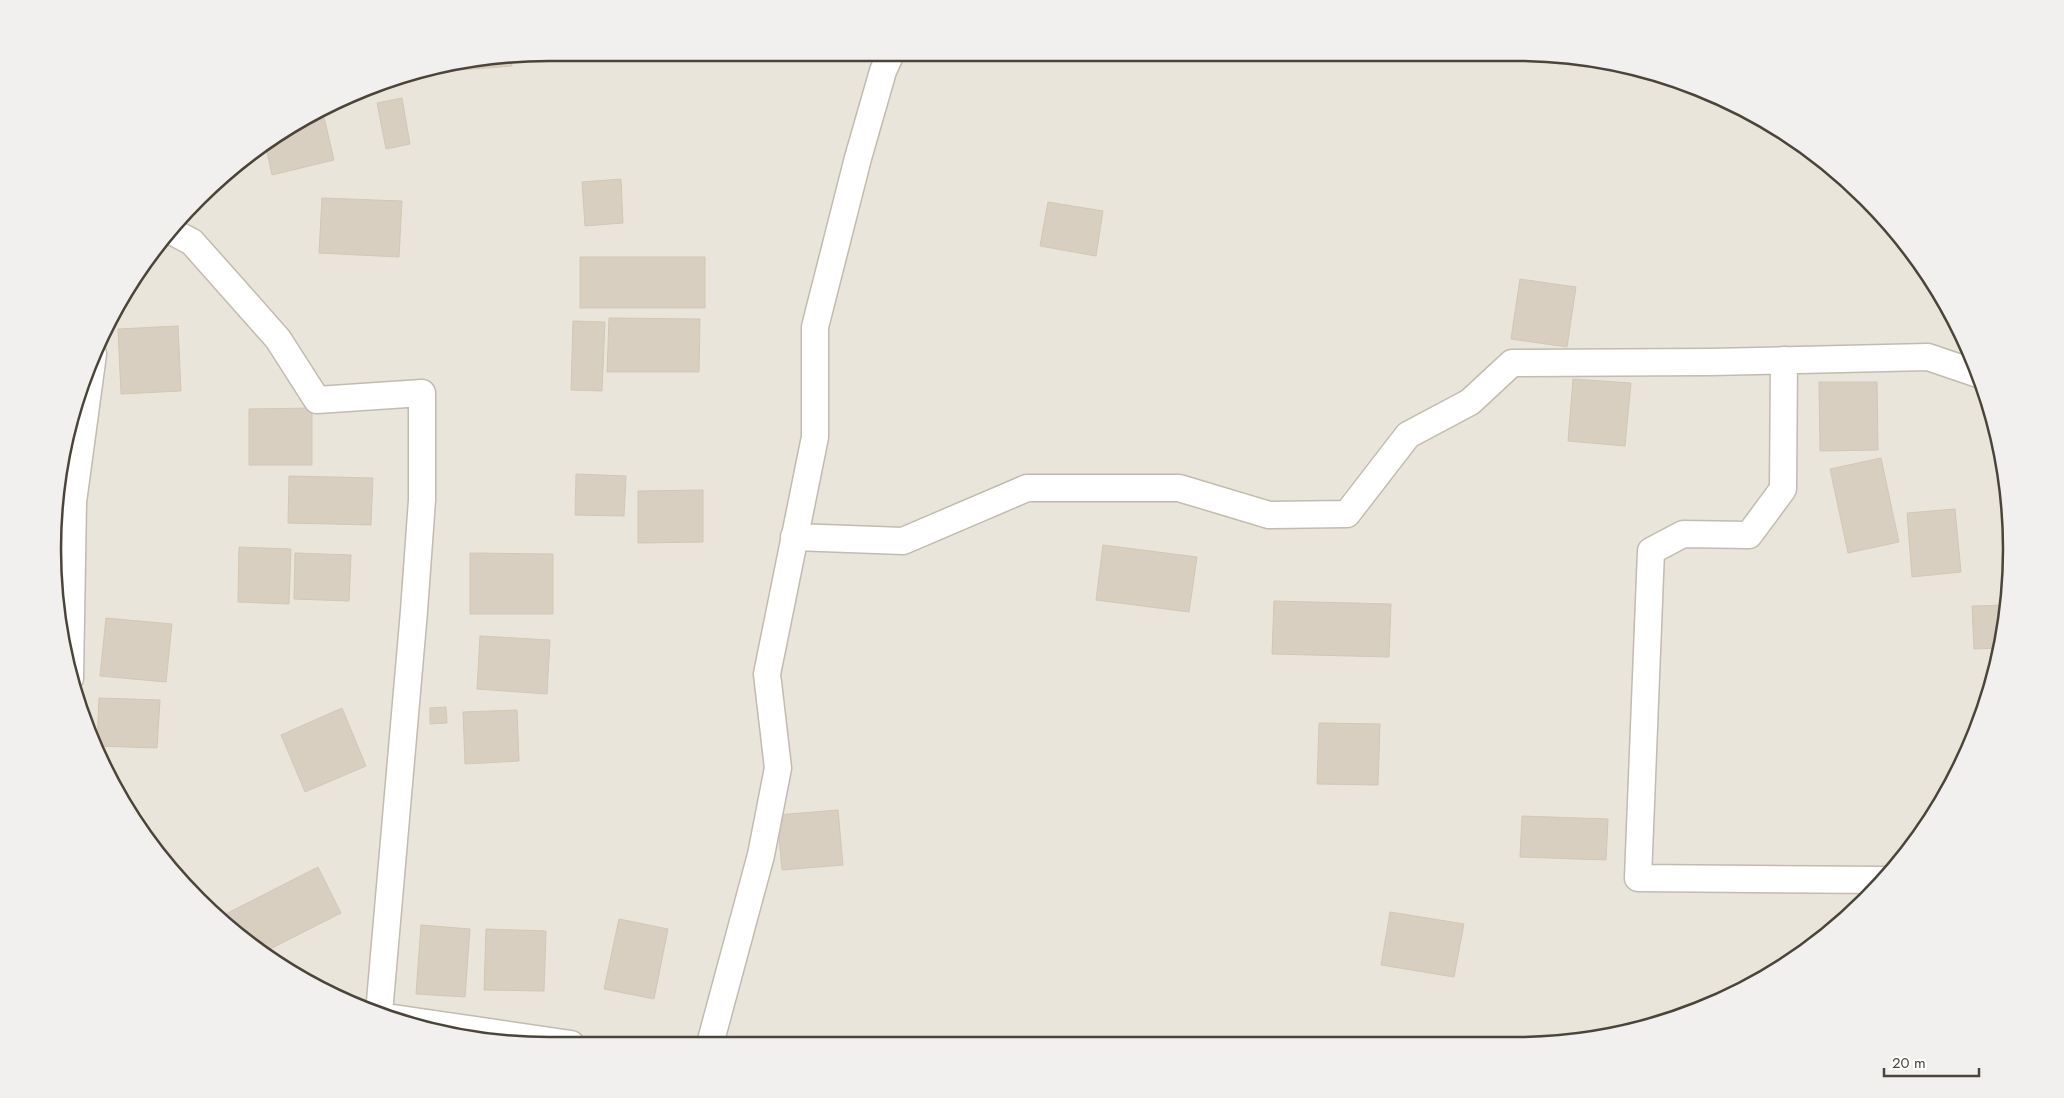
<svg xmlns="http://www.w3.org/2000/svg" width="2064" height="1098" font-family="Jost,sans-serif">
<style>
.residential{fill:#eae5da}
.building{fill:#d8cfc1;stroke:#d3c7b4}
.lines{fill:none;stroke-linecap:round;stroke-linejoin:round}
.street-casing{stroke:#c2bbae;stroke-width:29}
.street{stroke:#fff;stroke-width:26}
.rim{fill:none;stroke:#4b4439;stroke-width:2.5}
</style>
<rect width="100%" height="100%" fill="#f6f3ec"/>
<path class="residential" d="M549 53 1547 54 1644 69 1735 104 1817 155 1888 222 1945 301 1985 390 2007 484 2010 582 1995 678 1960 769 1888 876 1817 943 1705 1008 1580 1041 517 1044 421 1029 329 994 247 943 198 900 136 825 90 739 69 677 54 582V516L69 421 90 359 136 273 176 221 247 155 301 119 389 79 452 62Z"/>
<path class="building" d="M511 56 512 66 447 71 446 64 452 62Z
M402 98 410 144 386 149 377 103Z
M322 109 334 160 272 175 265 143 301 119Z
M621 179 623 223 585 226 582 182Z
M322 198 402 201 399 257 319 253Z
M1048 202 1103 211 1096 256 1040 246Z
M580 257H705V308H580Z
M1520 279 1576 287 1567 347 1511 339Z
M609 318 700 319 699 372H607Z
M573 321 605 322 602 391 571 390Z
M178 326 181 391 121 394 118 329Z
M1573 379 1631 383 1625 446 1568 441Z
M1819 382H1877L1878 450 1820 451Z
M312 408V465H249V409Z
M1881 458 1899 542 1848 553 1830 469Z
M576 474 626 476 624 516 575 515Z
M289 476 373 478 371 525 288 523Z
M703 490V542L638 543V491Z
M1955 509 1961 572 1912 577 1907 513Z
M1103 545 1197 557 1189 612 1096 600Z
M239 547 291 549 289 604 238 602Z
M295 553 351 555 349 601 294 599Z
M470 553 553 554V614H470Z
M1274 601 1391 604 1389 657 1272 654Z
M2007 605 1999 648 1974 649 1972 606Z
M106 618 172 624 166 682 100 676Z
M480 636 550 640 547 694 477 689Z
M99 698 160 700 157 748 97 746Z
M446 707 447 723 430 724V708Z
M342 708 366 766 305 792 281 735Z
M517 710 519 761 465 764 463 712Z
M1319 723 1380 724 1378 785 1317 784Z
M838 810 843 865 782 870 777 815Z
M1522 816 1608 819 1606 860 1520 857Z
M318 867 341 913 262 953 247 943 218 918Z
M1390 912 1464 924 1454 977 1381 965Z
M619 919 668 929 654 999 604 989Z
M421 925 470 929 465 997 416 994Z
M486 929 546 931 544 991 484 990Z
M1702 1002H1715L1702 1008Z"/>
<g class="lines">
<defs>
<path id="street" d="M169 230 192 242 278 339 317 400 422 393V500L414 611 379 1013
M1784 360 1783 489 1749 535 1683 534 1651 551 1638 878 1885 880
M794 537 903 541 1027 488H1179L1269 515 1347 514 1408 435 1470 402 1512 363 1711 362 1928 357 1978 374
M70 678 73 502 93 354
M393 1018 571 1044
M710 1044 761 855 778 768 767 674 815 437V327L858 158 883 71 891 53"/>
</defs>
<use href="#street" class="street-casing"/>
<use href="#street" class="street"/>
</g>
<path d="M0 0H2064V1098H0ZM549 61H1515A488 488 0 0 1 2003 549V549A488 488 0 0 1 1515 1037H549A488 488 0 0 1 61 549V549A488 488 0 0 1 549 61Z" fill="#f1f0ef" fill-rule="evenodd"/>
<path class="rim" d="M549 61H1515A488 488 0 0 1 2003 549V549A488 488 0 0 1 1515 1037H549A488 488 0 0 1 61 549V549A488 488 0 0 1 549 61Z"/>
<path d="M1884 1068v8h95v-8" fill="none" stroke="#4b4439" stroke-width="2.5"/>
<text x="1892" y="1068" font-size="15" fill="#4b4439" stroke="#ffffff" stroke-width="4" paint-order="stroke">20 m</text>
</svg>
